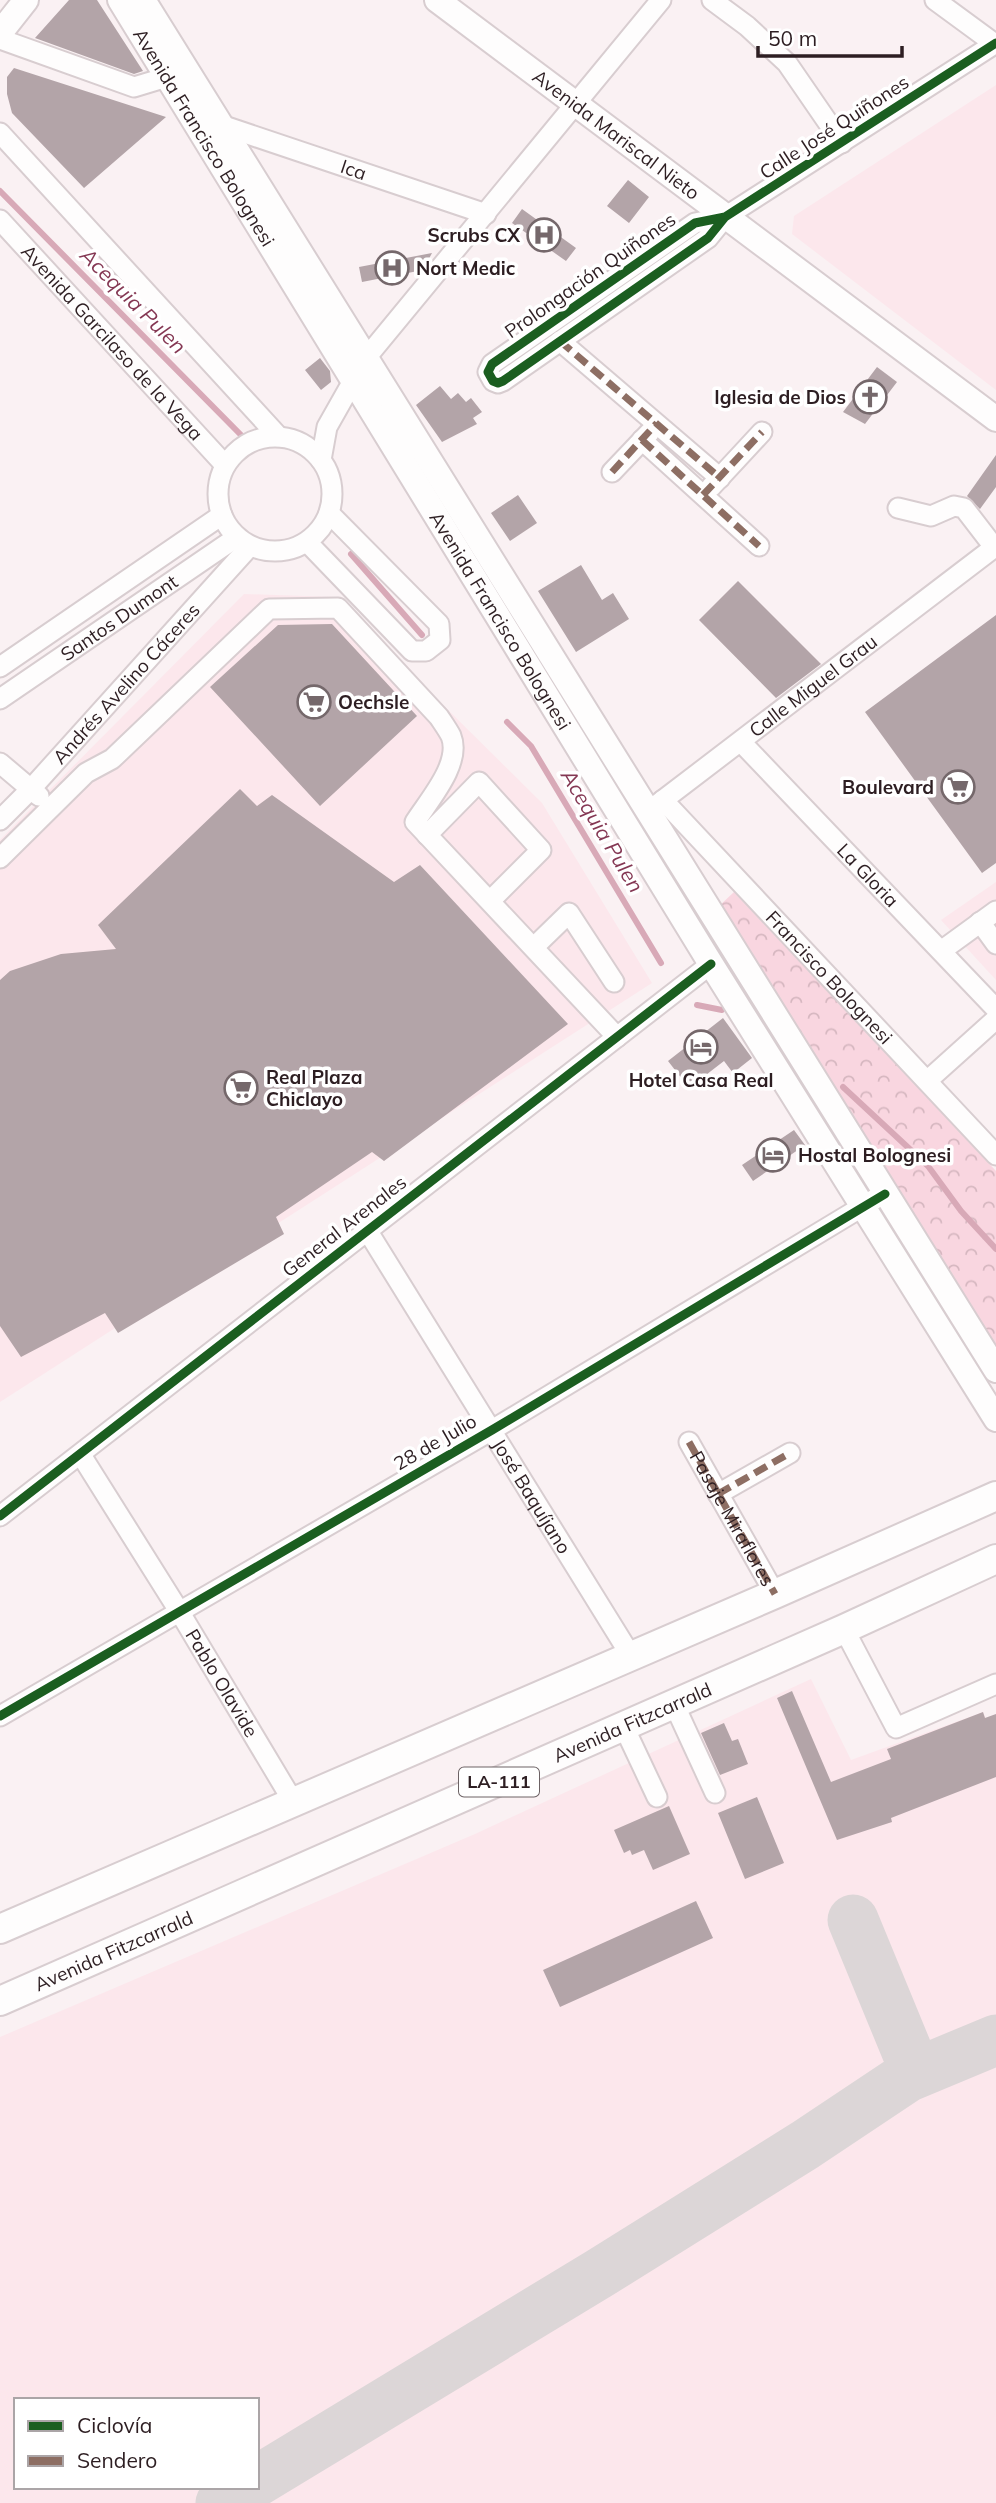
<svg xmlns="http://www.w3.org/2000/svg" width="996" height="2503" font-family="Mulish,sans-serif">
<style>
.built{fill:#fce7ec;fill-rule:evenodd}
.park{fill:url(#park-crowns)}
.lines{fill:none;stroke-linecap:round;stroke-linejoin:round}
.stream{stroke:#d8a9b7;stroke-width:6}
.taxiway{stroke:#dcd6d7;stroke-width:51}
.building{fill:#b3a4a8}
.minor-casing{stroke:#d8cdd0;stroke-width:23}
.major-casing{stroke:#d8cdd0;stroke-width:28}
.highway-casing{stroke:#d8cdd0;stroke-width:32}
.minor{stroke:#fefdfd;stroke-width:19}
.major{stroke:#fefdfd;stroke-width:24}
.highway{stroke:#fefdfd;stroke-width:28}
.quiet{stroke:#8d6e63;stroke-width:7;stroke-dasharray:14 7;stroke-linecap:butt}
.cycleway-casing{stroke:#fff;stroke-width:13}
.cycleway{stroke:#1b5e20;stroke-width:9}
.labels{text-anchor:middle;stroke-width:7;stroke-linejoin:round;paint-order:stroke}
.shield{fill:#fff;stroke:#6c6264;stroke-width:2}
.shield-label{font-size:18px;font-weight:bold;fill:#2d1e22}
.street-label{font-size:19px;fill:#2d1e22;stroke:#fff}
.poi-label{font-size:19px;font-weight:bold;fill:#2d1e22;stroke:#fff;text-anchor:start}
.water-label{font-size:21px;font-style:italic;fill:#853854;stroke:#fff}
</style>
<defs>
<pattern id="park-crowns" width="20" height="18" patternUnits="userSpaceOnUse" patternTransform="scale(1.75)"><rect width="20" height="18" fill="#f9d6e0"/><path d="M2 6a3 3 0 1 1 6 0M12 15a3 3 0 1 1 6 0" fill="none" stroke="#d6b7c0"/></pattern>
</defs>
<rect width="100%" height="100%" fill="#faf1f3"/>
<path class="built" d="M996 85V390L792 234 794 216Z
M244 594 334 597 542 803 652 983 0 1402V840Z
M996 882V980L941 920Z
M811 1679 851 1760 983 1712 986 1718 996 1714V2503H0V2037L475 1834ZM16 2400H257V2487H16Z"/>
<path class="park" d="M734 892 996 1171V1358L717 908Z"/>
<g class="lines">
<path class="stream" d="M0 191 241 435
M351 554 422 635
M507 722 531 746 661 963
M697 1005 722 1010
M843 1087 928 1166 961 1211 996 1249"/>
<path class="taxiway" d="M853 1920 916 2073
M257 2481 600 2273 805 2145 907 2077 996 2040
M221 2503 247 2487"/>
</g>
<path class="building" d="M69 0H97L143 71 134 74 35 38Z
M14 68 166 117 84 188 12 113 7 94V77Z
M628 180 649 197 629 223 607 206Z
M522 209 576 248 566 261 512 223Z
M432 253 423 270 362 282 359 267Z
M320 358 330 371 331 382 321 390 305 370Z
M877 367 897 382 865 424 843 412Z
M440 386 451 399 458 393 466 402 471 398 482 412 473 418 477 424 442 442 416 405Z
M996 455V487L980 509 967 496Z
M518 495 537 523 510 541 491 513Z
M581 565 602 600 613 593 629 619 576 652 538 591Z
M738 581 821 664 776 698 699 620Z
M996 615V863L982 873 865 712Z
M332 624 417 716 320 806 210 687 278 625Z
M240 789 257 806 272 795 394 882 420 865 568 1024 384 1161 372 1152 276 1217 284 1234 118 1333 105 1313 21 1357 0 1326V980L10 971 61 954 116 949 98 925Z
M723 1018 752 1058 733 1073 724 1061 689 1088 668 1061Z
M794 1130 805 1145 753 1181 742 1165Z
M792 1691 831 1782 891 1759 887 1749 983 1712 985 1718 996 1714V1777L891 1818 892 1822 837 1840 777 1698Z
M724 1723 732 1741 738 1739 748 1764 720 1775 701 1733Z
M757 1797 784 1863 745 1879 718 1813Z
M669 1806 690 1854 653 1870 644 1850 632 1855 630 1850 624 1853 614 1830Z
M696 1901 713 1938 560 2007 543 1970Z"/>
<g class="lines">
<defs>
<g id="minor">
<path d="M712 0 747 26 787 63 842 143"/>
<path d="M935 0 995 44"/>
<path d="M0 39 134 87 167 77"/>
<path id="s1" d="M221 125 486 214"/>
<path d="M0 133 278 436"/>
<path d="M725 217 695 223 492 364 488 372 493 381 498 383 503 381 708 238 725 217 996 43"/>
<path id="s2" d="M0 220 225 465"/>
<path d="M560 341 720 478"/>
<circle cx="275" cy="494" r="57"/>
<path d="M642 440 759 546"/>
<path d="M321 460 327 427 366 358 661 0"/>
<path d="M612 472 650 432"/>
<path d="M711 487 762 432"/>
<path d="M898 508 931 516 954 506 964 508 994 547"/>
<path d="M307 542 412 651H426L440 640 439 624 329 513"/>
<path d="M0 667 222 515"/>
<path id="s3" d="M0 699 237 537"/>
<path id="s4" d="M741 742 996 1009"/>
<path d="M0 763 39 796"/>
<path id="s5" d="M663 800 996 1155"/>
<path id="s6" d="M654 807 996 546"/>
<path id="s7" d="M0 820 30 790 250 546"/>
<path d="M427 835 479 782 541 850 490 901"/>
<path d="M0 858 86 773 112 759 269 609 338 608 439 717C443 723 448 730 451 736 462 763 429 800 415 822L617 1037"/>
<path d="M980 922 996 944"/>
<path d="M534 947 569 913 614 982"/>
<path d="M941 951 996 911"/>
<path d="M927 1081 996 1019"/>
<path id="s8" d="M367 1230 631 1656"/>
<path id="s9" d="M689 1442 775 1594"/>
<path id="s10" d="M81 1455 179 1611 294 1803"/>
<path d="M718 1494 790 1453"/>
<path d="M0 1516 711 964"/>
<path d="M844 1629 896 1728 996 1684"/>
<path d="M674 1704 715 1793"/>
<path d="M0 1716 492 1430 875 1199"/>
<path d="M624 1727 657 1797"/>
</g>
<g id="major">
<path id="s11" d="M120 0 711 964 996 1419"/>
<path d="M143 0 996 1370"/>
<path id="s12" d="M437 0 996 419"/>
<path d="M0 33 26 0"/>
</g>
<g id="highway">
<path d="M0 1929 775 1594 996 1496"/>
<path id="s13" d="M0 2001 844 1629 996 1559"/>
</g>
</defs>
<use href="#minor" class="minor-casing"/>
<use href="#major" class="major-casing"/>
<use href="#highway" class="highway-casing"/>
<use href="#minor" class="minor"/>
<use href="#major" class="major"/>
<use href="#highway" class="highway"/>
<path class="quiet" d="M560 341 720 478
M642 440 759 546
M612 472 657 423
M703 495 762 432
M689 1442 775 1594
M718 1494 790 1453"/>
<defs>
<path id="cycleway" d="M725 217 695 223 492 364 488 372 493 381 498 383 503 381 708 238 725 217 996 43
M0 1516 711 964
M0 1716 492 1430 885 1194"/>
</defs>
<use href="#cycleway" class="cycleway-casing"/>
<use href="#cycleway" class="cycleway"/>
</g>
<defs>
<symbol id="hospital-ring" viewBox="-11 -11 22 22"><circle r="9.5" fill="#fff" stroke="#75686b" stroke-width="1.5"/><path d="M-5-5h3v3.5h4V-5h3V5h-3V1.5h-4V5h-3Z" fill="#75686b"/></symbol>
<symbol id="church-ring" viewBox="-11 -11 22 22"><circle r="9.5" fill="#fff" stroke="#75686b" stroke-width="1.5"/><path d="M-1.2-6h2.4v3.5h3.3v2.4h-3.3V6h-2.4V-.1h-3.3v-2.4h3.3Z" fill="#75686b"/></symbol>
<symbol id="supermarket-ring" viewBox="-11 -11 22 22"><circle r="9.5" fill="#fff" stroke="#75686b" stroke-width="1.5"/><path d="M-6-5.5h2.5l.6 2H6L4.5 2H-2.5L-4.4-4H-6ZM-1.5 3.2a1.3 1.3 0 1 0 .1 0ZM3 3.2a1.3 1.3 0 1 0 .1 0Z" fill="#75686b"/></symbol>
<symbol id="hotel-ring" viewBox="-11 -11 22 22"><circle r="9.5" fill="#fff" stroke="#75686b" stroke-width="1.5"/><path d="M-6-4.5h1.5V1H6V5H4.5V3h-9V5H-6ZM-4 0a1.8 1.8 0 1 1 3.6 0ZM.5 0V-2.5h3Q6-2.5 6 0Z" fill="#75686b"/></symbol>
</defs>
<g fill-rule="evenodd">
<use href="#hospital-ring" x="525" y="216" width="38" height="38"/>
<use href="#hospital-ring" x="373" y="249" width="38" height="38"/>
<use href="#church-ring" x="851" y="378" width="38" height="38"/>
<use href="#supermarket-ring" x="295" y="683" width="38" height="38"/>
<use href="#supermarket-ring" x="939" y="768" width="38" height="38"/>
<use href="#hotel-ring" x="682" y="1028" width="38" height="38"/>
<use href="#supermarket-ring" x="222" y="1069" width="38" height="38"/>
<use href="#hotel-ring" x="754" y="1136" width="38" height="38"/>
</g>
<g class="labels">
<rect class="shield" x="459" y="1767.5" width="80" height="29" rx="5"/>
<g class="shield-label">
<text x="499" y="1788">LA-111</text>
</g>
<g class="street-label">
<text transform="translate(834 127) rotate(-33)" y="7">Calle José Quiñones</text>
<text dy="7" stroke="none"><textPath href="#s12" startOffset="224">Avenida Mariscal Nieto</textPath></text>
<text dy="7" stroke="none"><textPath href="#s11" startOffset="161">Avenida Francisco Bolognesi</textPath></text>
<text dy="7" stroke="none"><textPath href="#s1" startOffset="140">Ica</textPath></text>
<text transform="translate(590 275) rotate(-35)" y="7">Prolongación Quiñones</text>
<text dy="7" stroke="none"><textPath href="#s2" startOffset="166">Avenida Garcilaso de la Vega</textPath></text>
<text dy="7" stroke="none"><textPath href="#s3" startOffset="144">Santos Dumont</textPath></text>
<text dy="7" stroke="none"><textPath href="#s11" startOffset="728">Avenida Francisco Bolognesi</textPath></text>
<text dy="7" stroke="none"><textPath href="#s7" startOffset="186">Andrés Avelino Cáceres</textPath></text>
<text dy="7" stroke="none"><textPath href="#s6" startOffset="200">Calle Miguel Grau</textPath></text>
<text dy="7" stroke="none"><textPath href="#s4" startOffset="184">La Gloria</textPath></text>
<text dy="7" stroke="none"><textPath href="#s5" startOffset="243">Francisco Bolognesi</textPath></text>
<text transform="translate(344 1226) rotate(-38)" y="7">General Arenales</text>
<text transform="translate(435 1442) rotate(-30)" y="7">28 de Julio</text>
<text dy="7" stroke="none"><textPath href="#s8" startOffset="313">José Baquíjano</textPath></text>
<text dy="7" stroke="none"><textPath href="#s9" startOffset="88">Pasaje Miraflores</textPath></text>
<text dy="7" stroke="none"><textPath href="#s10" startOffset="268">Pablo Olavide</textPath></text>
<text dy="7" stroke="none"><textPath href="#s13" startOffset="691">Avenida Fitzcarrald</textPath></text>
<text dy="7" stroke="none"><textPath href="#s13" startOffset="124">Avenida Fitzcarrald</textPath></text>
</g>
<g class="poi-label">
<text x="520" y="242" text-anchor="end">Scrubs CX</text>
<text x="416" y="275">Nort Medic</text>
<text x="846" y="404" text-anchor="end">Iglesia de Dios</text>
<text x="338" y="709">Oechsle</text>
<text x="934" y="794" text-anchor="end">Boulevard</text>
<text x="266" y="1084">Real Plaza<tspan x="266" dy="22">Chiclayo</tspan></text>
<text x="701" y="1087" text-anchor="middle">Hotel Casa Real</text>
<text x="798" y="1162">Hostal Bolognesi</text>
</g>
<g class="water-label">
<text transform="translate(133 301) rotate(45)" y="7">Acequia Pulen</text>
<text transform="translate(602 831) rotate(59)" y="7">Acequia Pulen</text>
</g>
</g>
<rect x="14" y="2398" width="245" height="91" fill="#ffffff" stroke="#aba5a7" stroke-width="2"/>
<rect x="28" y="2421" width="35" height="10" fill="#1b5e20" stroke="#aba5a7" stroke-width="2"/>
<text x="77" y="2433" font-size="21" fill="#2d1e22">Ciclovía</text>
<rect x="28" y="2456" width="35" height="10" fill="#8d6e63" stroke="#aba5a7" stroke-width="2"/>
<text x="77" y="2468" font-size="21" fill="#2d1e22">Sendero</text>
<path d="M758 46v10h144v-10" fill="none" stroke="#2d1e22" stroke-width="3.5"/>
<text x="768" y="46" font-size="21" fill="#2d1e22" stroke="#ffffff" stroke-width="5" paint-order="stroke">50 m</text>
</svg>
